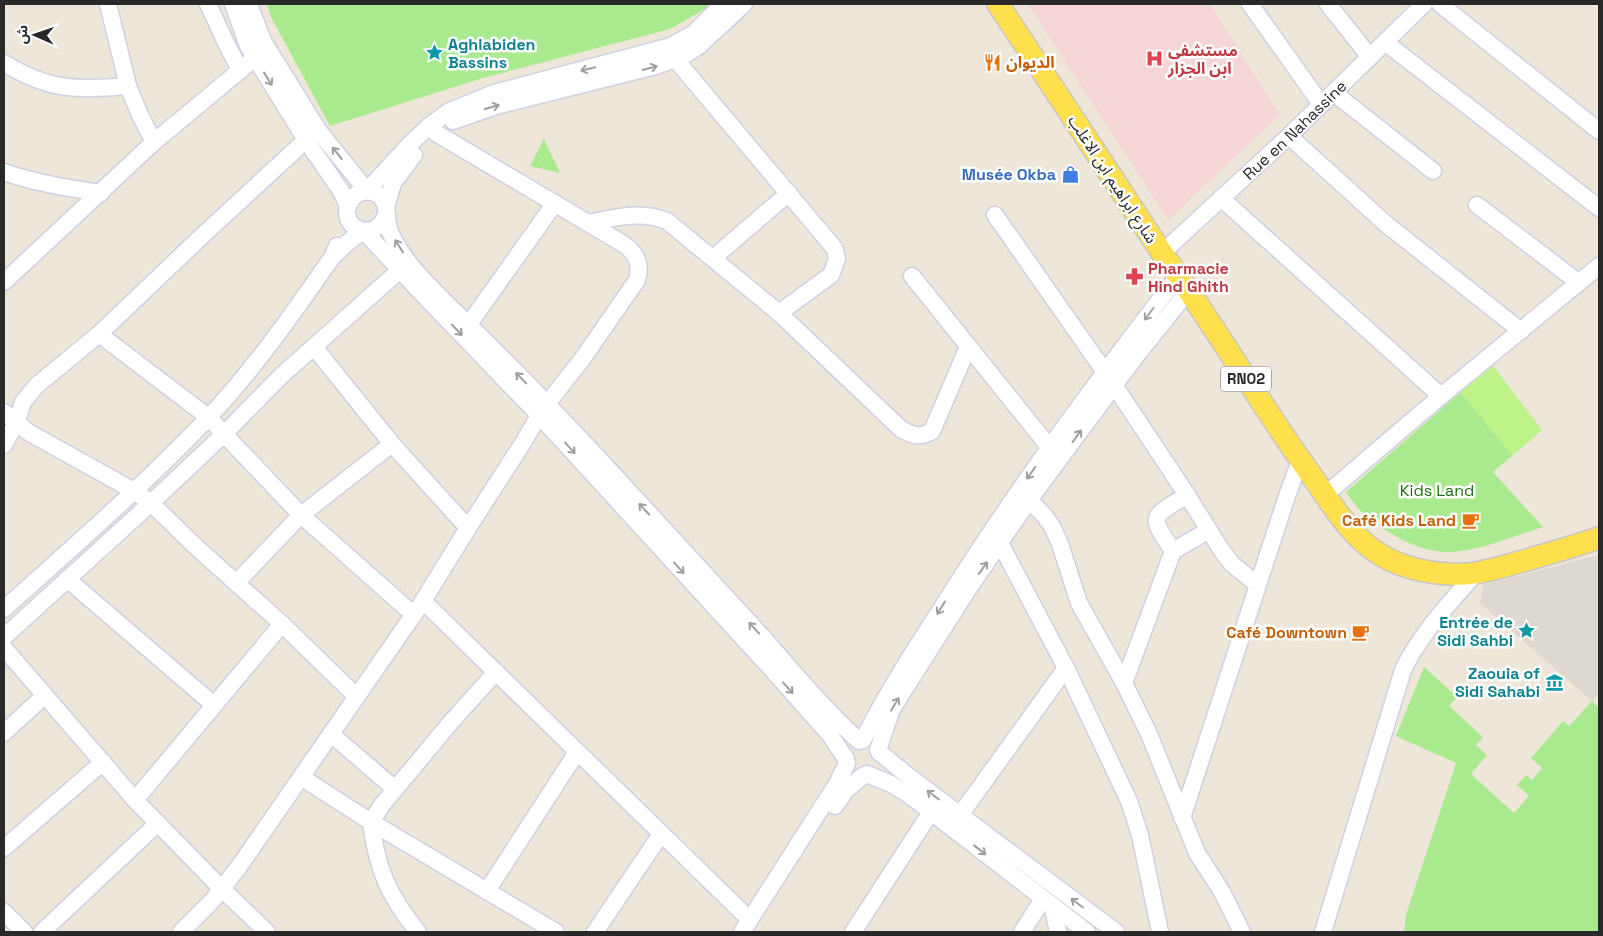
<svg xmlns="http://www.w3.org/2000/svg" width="1603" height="936" font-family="'Space Grotesk','Noto Sans Arabic',sans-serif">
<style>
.medical{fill:#f5d5d5}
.green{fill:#a9ea8f}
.pitch{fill:#c0f28a}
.plaza{fill:#ddd8d0}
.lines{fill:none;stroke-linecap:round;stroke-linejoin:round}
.minor-casing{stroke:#ced1e4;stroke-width:19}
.major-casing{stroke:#c7c7c7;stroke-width:24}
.minor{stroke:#fff;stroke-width:16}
.major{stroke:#ffdf4c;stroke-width:21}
.oneway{stroke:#9f9f9f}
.labels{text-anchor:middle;stroke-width:5;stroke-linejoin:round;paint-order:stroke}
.shield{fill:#fff;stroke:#696969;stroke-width:1}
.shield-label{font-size:15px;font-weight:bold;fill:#292929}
.culture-label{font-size:16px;font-weight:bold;fill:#0d838f;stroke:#fff;text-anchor:end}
.health-label{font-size:16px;font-weight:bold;fill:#be3a42;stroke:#fff;text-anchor:start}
.food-label{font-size:16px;font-weight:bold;fill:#c56008;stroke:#fff;text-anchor:end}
.street-label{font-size:16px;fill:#292929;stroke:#fff}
.shop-label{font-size:16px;font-weight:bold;fill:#366cbe;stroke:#fff;text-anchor:end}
.park-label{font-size:16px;fill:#206d12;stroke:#fff}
</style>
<rect width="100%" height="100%" fill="#ede6d9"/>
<path class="medical" d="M1028 4H1210L1280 115 1168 220Z"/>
<path class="green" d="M267 4H714L670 29 483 78 330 126 271 17Z
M544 139 560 173 530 166Z
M1492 365 1542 430 1493 472 1543 527C1513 536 1481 551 1449 552 1419 553 1385 532 1363 513 1356 507 1351 499 1346 492Z
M1424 667 1457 697 1449 706 1483 737 1476 745 1487 755 1471 774 1514 813 1529 796 1517 785 1526 775 1532 780 1542 768 1531 758 1563 721 1569 726 1592 701 1599 708V932H1404L1406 915 1456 763 1396 736Z"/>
<path class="pitch" d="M1492 365 1542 430 1512 455 1460 392Z"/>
<path class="plaza" d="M1599 555V694L1592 701 1480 603 1483 585Z"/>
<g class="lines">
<defs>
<g id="minor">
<path d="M108 4 128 86 140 115 154 142"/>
<path d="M208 4 226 43 240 70"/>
<path d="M233 4 248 46 306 140 341 191 348 206"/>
<path d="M249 4 263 41 318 130 367 191 410 144 428 127 448 112 494 93 671 46 694 33 723 4"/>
<path d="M1250 4 1321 104"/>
<path d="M1328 4 1370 57"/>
<path d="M1440 4 1599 131"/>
<path d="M1386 43 1599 208"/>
<path d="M672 50 676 60 835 249 837 259 831 275 779 313"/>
<path d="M4 63C50 91 76 90 128 86"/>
<path d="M1334 93 1433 171"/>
<path d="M453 121 496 106 656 66 683 56 699 46 744 4"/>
<path d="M1289 136 1386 224 1521 331"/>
<path d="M4 172C35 183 68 188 101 193"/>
<path d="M1221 198 1441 396"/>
<path d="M1477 205 1578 282"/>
<path d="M386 207 393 183 414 155"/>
<path d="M386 214C377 244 338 229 349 204 354 191 370 188 380 196 390 205 385 221 390 232 403 261 425 282 447 304 552 404 649 514 748 621 785 661 819 705 859 741"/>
<path d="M995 215 1114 385 1187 495 1222 551 1232 564 1258 585"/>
<path d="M588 223C616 218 639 210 667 221L779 313 901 429C913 436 920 438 932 431L968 347"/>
<path id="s1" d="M1162 253 1289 136 1424 4"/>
<path d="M333 256 353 238 364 231 412 283 539 415 776 674 830 735 846 759"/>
<path d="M713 258 789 193"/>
<path d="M912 276 1050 448"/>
<path d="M4 282 154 142 255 58 269 51"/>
<path d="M469 324 555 203"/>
<path d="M99 334 208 417 301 515 414 615"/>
<path d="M314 347 392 444 468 528"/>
<path d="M4 412 28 432 134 491 151 503 194 545 282 624 356 696"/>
<path d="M4 445 16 423 23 402 36 386 99 334 203 235 306 140"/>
<path d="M1325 495 1441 396 1599 266"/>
<path d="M1029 500 1044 515 1053 528 1060 544 1079 603 1124 683 1149 734 1197 853 1222 892 1242 932"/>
<path d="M994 537 1000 543 1066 668 1129 801 1140 835 1160 932"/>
<path d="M1173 551C1148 514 1151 518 1187 495"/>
<path d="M67 579 214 705"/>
<path d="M236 583 301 515 392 444"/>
<path d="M423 601 750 920"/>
<path d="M4 609C73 547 144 485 208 418 255 368 294 312 333 256L337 246"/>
<path d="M4 637 151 503 223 435 282 375 400 270"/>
<path d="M4 648 135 800 222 889 267 932"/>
<path d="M1124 683 1173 551 1209 530"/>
<path d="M4 733 44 696"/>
<path d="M331 734 395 789"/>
<path d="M863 740C885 696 911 655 938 614 1011 496 1094 385 1179 275"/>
<path d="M878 750 892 709 969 588 1029 500 1136 356 1189 290"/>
<path d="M879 752 907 775 1116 932"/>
<path d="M867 774 891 784 909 795 1087 932"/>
<path d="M301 777 371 822 556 932"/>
<path d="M135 800 282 624"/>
<path d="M835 806 846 790 864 775"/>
<path d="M960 815 1066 668"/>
<path d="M1182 818 1287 496 1300 461"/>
<path d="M4 848 103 762"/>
<path d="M487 891 577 752"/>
<path d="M1052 905 1058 932"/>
<path d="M4 912 24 932"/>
<path d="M42 932 158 823"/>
<path d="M181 932 212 901 238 868 423 601 468 528 521 446 543 409 583 358 637 280C641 265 638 255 625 245L436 133"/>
<path d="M418 932C388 895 377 869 371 822L382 805 451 722 496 672"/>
<path d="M595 932 661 834"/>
<path d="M742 932 838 782 847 763"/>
<path d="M853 932 931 812"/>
<path d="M1022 932 1043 899"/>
<path d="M1323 932 1403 670C1420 634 1449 604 1475 574"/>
</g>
<path id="major" d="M998 4 1162 253C1216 326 1260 405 1314 479 1333 506 1351 537 1381 555 1400 567 1427 573 1449 574 1473 576 1494 569 1516 563 1544 555 1572 547 1599 538"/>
</defs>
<use href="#minor" class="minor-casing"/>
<use href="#major" class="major-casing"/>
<use href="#minor" class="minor"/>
<use href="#major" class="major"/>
</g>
<defs><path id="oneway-shaft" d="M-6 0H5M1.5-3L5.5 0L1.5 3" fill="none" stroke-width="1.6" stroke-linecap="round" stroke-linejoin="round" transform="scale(1.25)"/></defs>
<g class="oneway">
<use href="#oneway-shaft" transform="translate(650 68) rotate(-15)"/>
<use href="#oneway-shaft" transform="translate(588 69) rotate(166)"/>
<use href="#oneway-shaft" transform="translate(268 79) rotate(58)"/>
<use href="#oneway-shaft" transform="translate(492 107) rotate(-16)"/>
<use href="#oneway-shaft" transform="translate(337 153) rotate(-129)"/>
<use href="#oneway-shaft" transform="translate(399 246) rotate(-122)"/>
<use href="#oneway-shaft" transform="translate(1149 314) rotate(127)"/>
<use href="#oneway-shaft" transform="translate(457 330) rotate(46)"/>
<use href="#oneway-shaft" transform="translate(521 378) rotate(-134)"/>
<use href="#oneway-shaft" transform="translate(1077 436) rotate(-54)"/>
<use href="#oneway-shaft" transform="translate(570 448) rotate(48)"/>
<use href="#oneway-shaft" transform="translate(1031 473) rotate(126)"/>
<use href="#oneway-shaft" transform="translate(644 509) rotate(-133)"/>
<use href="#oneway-shaft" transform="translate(679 568) rotate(48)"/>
<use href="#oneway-shaft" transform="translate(983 568) rotate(-55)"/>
<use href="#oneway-shaft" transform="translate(941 608) rotate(122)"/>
<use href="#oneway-shaft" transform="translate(754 628) rotate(-133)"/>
<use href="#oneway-shaft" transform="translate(788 688) rotate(48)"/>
<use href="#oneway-shaft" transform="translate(895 704) rotate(-59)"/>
<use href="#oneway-shaft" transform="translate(933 795) rotate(-143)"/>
<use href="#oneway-shaft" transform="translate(980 850) rotate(38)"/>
<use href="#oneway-shaft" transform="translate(1077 903) rotate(-143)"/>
</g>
<defs>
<symbol id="sight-bare" viewBox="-9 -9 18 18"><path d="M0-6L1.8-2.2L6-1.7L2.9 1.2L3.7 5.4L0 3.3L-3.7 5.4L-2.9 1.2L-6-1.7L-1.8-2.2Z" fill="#0f9aa8" stroke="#fff" stroke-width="2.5" paint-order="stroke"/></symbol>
<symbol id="hospital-bare" viewBox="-9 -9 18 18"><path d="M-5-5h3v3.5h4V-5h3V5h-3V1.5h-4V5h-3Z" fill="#e0444e" stroke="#fff" stroke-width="2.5" paint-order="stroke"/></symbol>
<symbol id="restaurant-bare" viewBox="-9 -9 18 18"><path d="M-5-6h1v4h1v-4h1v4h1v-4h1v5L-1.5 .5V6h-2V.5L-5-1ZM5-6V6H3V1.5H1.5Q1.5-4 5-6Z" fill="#e8710a" stroke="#fff" stroke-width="2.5" paint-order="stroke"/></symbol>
<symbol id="shop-bare" viewBox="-9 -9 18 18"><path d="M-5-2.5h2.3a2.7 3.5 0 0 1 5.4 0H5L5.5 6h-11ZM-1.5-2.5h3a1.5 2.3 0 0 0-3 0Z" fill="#3f7fe0" stroke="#fff" stroke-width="2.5" paint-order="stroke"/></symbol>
<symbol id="pharmacy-bare" viewBox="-9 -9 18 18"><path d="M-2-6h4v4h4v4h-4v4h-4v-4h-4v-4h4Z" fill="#e0444e" stroke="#fff" stroke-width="2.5" paint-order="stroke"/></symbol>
<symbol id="cafe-bare" viewBox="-9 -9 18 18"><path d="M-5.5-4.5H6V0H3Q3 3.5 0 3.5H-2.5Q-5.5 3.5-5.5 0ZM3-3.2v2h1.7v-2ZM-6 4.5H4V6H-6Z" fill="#e8710a" stroke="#fff" stroke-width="2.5" paint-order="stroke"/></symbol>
<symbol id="museum-bare" viewBox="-9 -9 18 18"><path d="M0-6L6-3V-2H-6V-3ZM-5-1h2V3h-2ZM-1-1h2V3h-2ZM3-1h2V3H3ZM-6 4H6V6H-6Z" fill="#0f9aa8" stroke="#fff" stroke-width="2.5" paint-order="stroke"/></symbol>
</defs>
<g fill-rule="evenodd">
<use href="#sight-bare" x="422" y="40" width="25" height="25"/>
<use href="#hospital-bare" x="1142" y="46" width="25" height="25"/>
<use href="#restaurant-bare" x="980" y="50" width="25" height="25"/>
<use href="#shop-bare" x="1058" y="162" width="25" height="25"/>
<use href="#pharmacy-bare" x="1122" y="264" width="25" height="25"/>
<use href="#cafe-bare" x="1458" y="508" width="25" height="25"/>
<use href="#sight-bare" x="1514" y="618" width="25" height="25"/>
<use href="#cafe-bare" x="1348" y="620" width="25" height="25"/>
<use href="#museum-bare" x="1542" y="670" width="25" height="25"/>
</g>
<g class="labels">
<rect class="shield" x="1221" y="366.5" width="50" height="25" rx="4"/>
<g class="shield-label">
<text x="1246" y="384">RN02</text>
</g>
<g class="culture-label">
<text x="448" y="50" text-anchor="start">Aghlabiden<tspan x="448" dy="18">Bassins</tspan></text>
<text x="1513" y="628">Entrée de<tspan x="1513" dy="18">Sidi Sahbi</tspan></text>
<text x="1540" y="679">Zaouia of<tspan x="1540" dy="18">Sidi Sahabi</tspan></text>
</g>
<g class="health-label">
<text x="1168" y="56">مستشفى<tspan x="1168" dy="18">ابن الجزار</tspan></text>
<text x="1148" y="274">Pharmacie<tspan x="1148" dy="18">Hind Ghith</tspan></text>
</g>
<g class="food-label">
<text x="1006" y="68" text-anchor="start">الديوان</text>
<text x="1456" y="526">Café Kids Land</text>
<text x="1347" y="638">Café Downtown</text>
</g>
<g class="street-label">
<text dy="6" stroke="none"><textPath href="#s1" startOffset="181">Rue en Nahassine</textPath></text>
<text transform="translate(1113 179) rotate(57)" y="6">شارع ابراهيم ابن الاغلب</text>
</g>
<g class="shop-label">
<text x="1056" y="180">Musée Okba</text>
</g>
<g class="park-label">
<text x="1437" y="496">Kids Land</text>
</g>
</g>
<rect width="1603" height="936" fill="none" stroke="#292929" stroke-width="10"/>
<g transform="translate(35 35) rotate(272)" stroke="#ffffff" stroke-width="4" paint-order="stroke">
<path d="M0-4L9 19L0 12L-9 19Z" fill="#292929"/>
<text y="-8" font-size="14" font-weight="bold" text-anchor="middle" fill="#292929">ش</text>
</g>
</svg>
